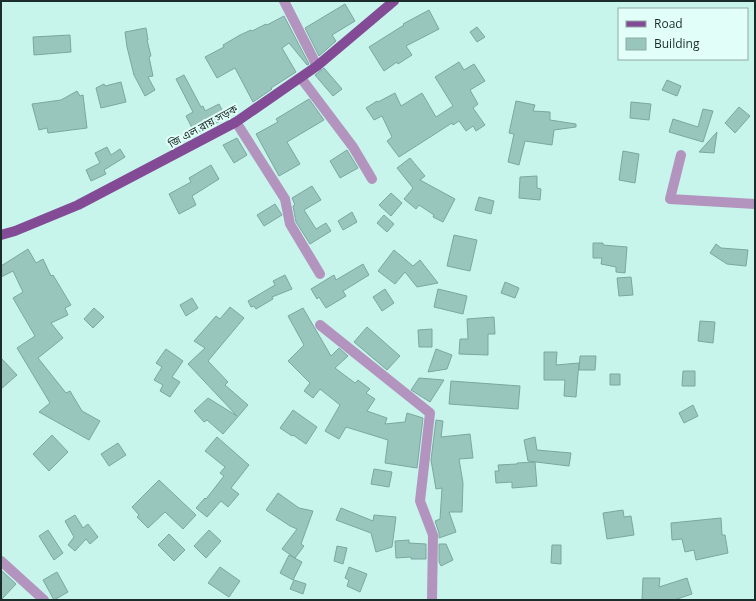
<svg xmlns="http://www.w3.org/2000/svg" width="756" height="601" font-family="'Open Sans','Noto Sans Bengali',sans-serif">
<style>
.building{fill:#98c5bc;stroke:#7ba79e}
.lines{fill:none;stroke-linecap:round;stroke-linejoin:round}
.minor{stroke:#b394be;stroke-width:10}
.major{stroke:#834b96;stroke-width:10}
.labels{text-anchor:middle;stroke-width:4;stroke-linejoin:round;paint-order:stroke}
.street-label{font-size:11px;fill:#1b2d2a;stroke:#e2fef8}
</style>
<rect width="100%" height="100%" fill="#c7f5eb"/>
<path class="building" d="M345 4 355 21 332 35 336 41 319 56 305 28Z
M429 10 439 29 406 46 412 55 398 64 397 62 384 71 369 47 404 25 403 24Z
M284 16 309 64 307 65 289 43 282 48 296 72 271 88 272 89 253 102 235 68 217 78 205 57 224 47 223 45 240 35 251 30 252 31 266 24 267 25Z
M477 27 485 37 477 42 470 32Z
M146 28 148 40H147L151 56 149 57 153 76 148 77 155 90 145 96 134 75 127 47 125 32Z
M70 35 71 52 34 55 33 37Z
M459 62 464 70 474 64 485 81 470 90 478 104 473 108 485 125 476 131 473 126 466 131 459 121 453 125 452 123 399 157 387 141 392 137 382 116 374 120 366 108 377 101 378 102 395 93 401 106 422 93 436 117 453 106 435 77Z
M324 68 342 89 333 96 315 75Z
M184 75 201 107 203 106 205 111 219 104 226 118 195 134 186 116 193 112 176 79Z
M667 80 681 86 677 96 662 90Z
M121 82 126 102 101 108 96 88 104 84 105 86Z
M77 91 80 96 83 95 87 128 48 133 47 128 39 130 32 104 61 100Z
M309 99 324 120 287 142 300 164 279 176 256 134 278 122 276 119Z
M516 101 535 105 533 111 550 112V120L576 124V127L554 130 552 145 525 141 519 165 508 162 514 134 509 133Z
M631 102 651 104 649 120 630 118Z
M739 107 750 116 735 133 725 123Z
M703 109 713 111 703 142 669 132 673 119 698 127Z
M717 132 714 153 699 152Z
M237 138 247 155 234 163 223 145Z
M107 147 111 155 120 149 125 157 104 170 106 174 91 181 86 170 100 163 95 153Z
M347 150 358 168 340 178 330 161Z
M623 151 639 154 635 183 619 180Z
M410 158 425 176 420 180 455 199 443 222 433 217 434 215 419 205 416 209 404 199 413 188 397 168Z
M211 165 219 179 192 196 196 205 179 214 169 194 191 182 189 178Z
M537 176V188L541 189 540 200 519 198 520 177Z
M312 186 321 200 304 210 316 229 326 223 331 231 310 244 296 222 293 206 295 205 292 198Z
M391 193 402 203 391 216 379 205Z
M479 197 494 201 491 214 475 210Z
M275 204 282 215 264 226 257 215Z
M352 212 357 222 343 230 338 221Z
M384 215 394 224 387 232 377 223Z
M454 235 477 240 470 271 447 266Z
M593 243H603V245L627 247 625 273 616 272V267L601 264 602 258H593Z
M716 244 721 248 748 250 746 266 727 264 710 253Z
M28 249 36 263 43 259 51 276 53 275 71 305 65 308 68 315 51 323 63 338 38 358 66 393 70 391 82 411 100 421 89 440 39 412 50 403 17 348 35 336 13 298 23 292 13 271 1 277V266Z
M394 250 413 266 420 260 438 283 417 287 405 272 395 284 378 271Z
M363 264 369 275 343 291 346 296 326 308 319 297 317 299 311 289 334 275 336 280Z
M285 275 292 289 272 297 273 299 256 309 254 306 251 307 248 301 275 285 273 281Z
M631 277 633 295 619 296 617 278Z
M505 282 519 288 515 298 501 293Z
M385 289 394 303 382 311 373 297Z
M438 289 467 296 463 314 434 307Z
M192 298 198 308 186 316 180 305Z
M230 307 244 318 208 361 228 382 225 385 248 405 223 434 207 420 204 422 194 411 208 398 237 416 188 364 205 348 194 341 216 316 220 319Z
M94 308 104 317 93 328 84 319Z
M303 308 331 356 339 348 348 356 335 368 355 383 358 380 370 389 366 393 375 399 367 411 387 418 385 424 405 422 407 413 423 418 417 468 385 463 388 440 346 427 339 439 325 431 340 405 320 389 313 398 304 391 310 383 288 361 304 345 288 316Z
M494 317 495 334H488V355L459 354 460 339H468L467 319Z
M700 321 715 322 713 343 698 341Z
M367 327 400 356 387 370 354 342Z
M432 329V347H419L418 330Z
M166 349 183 361 172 377 180 382 170 397 160 391 163 385 154 380 162 367 156 363Z
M436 349 452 355 447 369 428 372Z
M544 352H557L556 365 579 363 576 397 564 396 565 380H544Z
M580 356H596L595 370H579Z
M1 358 17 375 1 389Z
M683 371H695V386H682Z
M610 374H620V385H610Z
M419 378 444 380 430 402 411 390Z
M451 381 520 386 518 409 449 404Z
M693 405 698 416 684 423 679 413Z
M293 410 317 427 306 444 293 435 292 436 280 428Z
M436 420 443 421 441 437 470 434 473 458 459 459 463 483 462 512H449L456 532 439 538V533L435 521 440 519 442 488 436 489 431 460Z
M52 435 68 452 49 471 33 454Z
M217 437 249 465 231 488 239 494 228 507 221 501 207 517 196 508 205 498 206 499 224 476 220 473 225 467 205 451Z
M535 437 537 450 571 453 569 466 528 461 524 440Z
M118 443 126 455 109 466 101 454Z
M535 462 537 486 512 488V482L496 483 495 471H499L498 465 517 464V463Z
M374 469 392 472 389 487 371 484Z
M159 480 196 515 183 529 165 512 148 528 137 517 139 515 132 507Z
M278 493 299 508 313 511 301 544 304 546 295 558 282 549 297 529 290 526 266 510Z
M341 508 373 521 374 515 396 517 392 547 376 552 371 533 336 520Z
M623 510 624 517 631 516 634 535 607 539 603 513Z
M75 515 83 528 88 524 98 537 90 544 86 539 75 551 68 545 74 537 65 521Z
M721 518 722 535H725L728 553 696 560 694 550 685 552 682 539 672 540 671 523Z
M48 530 63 553 54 560 39 536Z
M209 530 221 541 206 558 194 546Z
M169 534 185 550 174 561 158 545Z
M409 540V543L426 544V559H411V557L396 558 395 541Z
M439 544H446L453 560 441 566 439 562Z
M552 545H561V564L551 563Z
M337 546 347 548 343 564 334 561Z
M289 555 302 562 293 580 280 573Z
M220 567 240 581 229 597 208 583Z
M349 567 367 574 360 592 347 586 349 580 345 578Z
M1 570 16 584 1 600Z
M57 572 68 592 54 600 43 580Z
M643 578H660L659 587 687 578 692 594 674 600H642Z
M294 580 306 584 303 594 290 589Z"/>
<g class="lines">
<path class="minor" d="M284 1 317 66
M301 78 353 147 372 179
M236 122 285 199 290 224 320 274
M681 155 670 199 755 204
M320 325 430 413 420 501 433 535 432 600
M1 561 44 600"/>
<path class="major" d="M1 235 15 231 78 205 236 122 317 66 394 1"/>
</g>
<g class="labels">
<g class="street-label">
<text transform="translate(203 126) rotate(-29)" y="4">জি এল রায় সড়ক</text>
</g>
</g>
<rect width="756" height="601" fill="none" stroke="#1b2d2a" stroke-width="4"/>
<rect x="618" y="8" width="130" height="52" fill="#e2fef8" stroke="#92aaa6"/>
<rect x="626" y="21" width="20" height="6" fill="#834b96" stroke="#92aaa6"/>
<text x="654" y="28" font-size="12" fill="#1b2d2a">Road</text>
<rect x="626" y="38" width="20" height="12" fill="#98c5bc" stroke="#92aaa6"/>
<text x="654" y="48" font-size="12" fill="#1b2d2a">Building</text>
</svg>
